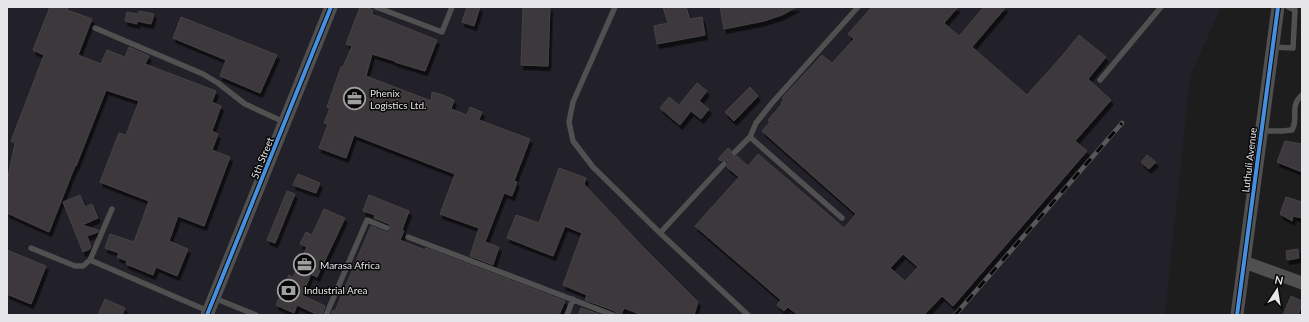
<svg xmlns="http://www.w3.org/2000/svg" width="1309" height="322" font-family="Lato,sans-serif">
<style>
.built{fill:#222028}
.building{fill:#3c383b;stroke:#444445;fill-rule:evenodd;filter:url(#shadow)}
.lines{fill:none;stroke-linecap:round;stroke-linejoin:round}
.service{stroke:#505050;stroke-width:5.5}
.tertiary{stroke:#505050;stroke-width:13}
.rail-casing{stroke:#585858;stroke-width:4.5}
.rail{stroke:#070708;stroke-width:3;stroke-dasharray:9;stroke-linecap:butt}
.cycleway-casing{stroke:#070708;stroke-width:6}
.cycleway{stroke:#468fdf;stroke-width:4}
.labels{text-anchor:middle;stroke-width:3;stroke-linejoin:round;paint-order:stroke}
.poi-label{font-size:10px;fill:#e6e6e8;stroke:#070708;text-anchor:start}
.street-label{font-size:10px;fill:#e6e6e8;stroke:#070708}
</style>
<defs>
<filter id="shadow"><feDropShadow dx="2.5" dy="4.5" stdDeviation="0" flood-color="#0009"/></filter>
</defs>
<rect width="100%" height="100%" fill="#1d1d1e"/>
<path class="built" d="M7 7H1221L1190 76 1165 315H7Z"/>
<path class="building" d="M50 7H68L67 10 92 19 78 55 101 64 107 50 125 57 129 47 149 56 145 64 216 91 212 102 221 106 212 131 218 134 212 150 230 157 204 226 178 216 169 241 188 249 177 276 156 267 153 275 126 264 127 261 117 257 119 253 105 248 110 234 134 242 149 201 100 182 119 133 126 135 139 101 106 90 76 166H75L49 232 7 213V182L15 143 11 141 44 55 33 50Z
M360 7H366L373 10 372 14 437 40 425 71 395 62V61L372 54 366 76 431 101 432 92 443 95 454 100 451 109 467 115 470 107 482 112 479 120 530 139 514 181 517 182 512 196 504 193 485 242 499 247 493 265 470 256 479 228 440 214 455 174 354 135 346 158 319 148 328 124 324 123 330 108 327 107 341 67H343L352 46 346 44Z
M467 7H480L474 26 462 22Z
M523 7H550L548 66 521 65Z
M663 7H686L690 19 702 17 705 35 657 44 654 26 668 23Z
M720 7H797L782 15 764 21 724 29Z
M872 7H958L944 23 959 36 984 7H1006L972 47 1027 95 1062 56 1079 35 1106 57 1088 79 1111 100 1075 141 1087 151 953 306 942 296 924 315H798L788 307 784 311 777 305 781 300 695 226 739 177 727 167 728 163 727 161 723 160 721 161 718 159 728 148 731 150 730 154 731 156 735 157 737 156 748 166 758 154 844 228 856 214 762 131 770 122 768 120 782 104 781 103 784 99 782 98 822 55 832 63 854 39 848 34ZM903 254 918 267 905 281 890 268Z
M139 11 154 14 151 24 137 21V24L125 21 127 12 138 14Z
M181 17 277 55 260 93 220 76 226 60 173 38Z
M697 83 707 91 699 101 709 109 701 119 691 111 680 125 660 108 669 97 679 105Z
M750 87 758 96 734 121 725 112Z
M1285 141 1302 144V172L1277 162Z
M1147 155 1156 162 1149 169 1141 162Z
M559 168 586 178 584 184 644 248 698 302 694 315H642L624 308 621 315H617L615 311 585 300 587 295 563 285 582 233 565 226 553 256 507 238 516 215 539 223Z
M298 174 320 183 316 193 293 185Z
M287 191 295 194 275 243 267 240Z
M80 195 85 207 92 204 98 218 82 225 98 230V232L87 236 91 246 90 249 83 252 63 202Z
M369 195 409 211 402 230 404 231 400 240 425 250 426 248 565 301 559 315H331L333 310 335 311 371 226 386 232H389L391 229 389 224 374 218 375 215 363 211Z
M1286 197 1302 202V218L1293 216 1292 221 1280 214Z
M324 209 345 218 317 277 311 274 302 295 325 306 322 315H318L297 305 294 313 276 305 289 275 293 277 307 247 300 244 306 232 312 235Z
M1298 249 1299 258 1287 260 1286 251Z
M7 250 46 266 31 304 7 294Z
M1291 296 1302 301V304L1298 315H1283Z
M105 299 125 308 122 315H98Z
M581 308 601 315H578Z"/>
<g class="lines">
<path class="service" d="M376 7 442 32 452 7
M615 7 573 102 569 122 573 141 593 167 660 233
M95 28 203 74 218 83 245 104 284 122
M1272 47 1293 48 1295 10 1288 7
M1100 80 1161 7
M1261 131H1282L1292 130C1299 118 1289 106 1302 95
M750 137 842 218
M734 153 750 137 756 123 772 103 858 7
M724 164 660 233 748 315
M112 209 90 260 208 311
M408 237 613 315
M31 248 75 266H83L90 260
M214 298 256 315
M326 315 367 220 387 228
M567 315 573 299"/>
<path class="tertiary" d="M1244 262 1302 283
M207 315 331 7
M1237 315 1278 7"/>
<defs>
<path id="rail" d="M955 315 1122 123"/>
</defs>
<use href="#rail" class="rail-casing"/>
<use href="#rail" class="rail"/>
<defs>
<path id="cycleway" d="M207 315 331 7
M1237 315 1278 7"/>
</defs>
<use href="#cycleway" class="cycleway-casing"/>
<use href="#cycleway" class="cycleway"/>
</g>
<defs>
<symbol id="office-ring" viewBox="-11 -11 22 22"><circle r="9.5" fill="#070708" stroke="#a0a0a1" stroke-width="1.5"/><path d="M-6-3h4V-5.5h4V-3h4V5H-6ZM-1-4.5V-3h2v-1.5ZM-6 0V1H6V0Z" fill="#a0a0a1"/></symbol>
<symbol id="bank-ring" viewBox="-11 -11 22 22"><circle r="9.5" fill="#070708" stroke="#a0a0a1" stroke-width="1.5"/><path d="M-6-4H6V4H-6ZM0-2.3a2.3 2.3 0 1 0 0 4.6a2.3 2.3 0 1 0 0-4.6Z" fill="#a0a0a1"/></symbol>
</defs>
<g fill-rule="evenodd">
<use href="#office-ring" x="342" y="86" width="25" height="25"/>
<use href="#office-ring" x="292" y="252" width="25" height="25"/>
<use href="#bank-ring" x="276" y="278" width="25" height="25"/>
</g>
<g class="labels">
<g class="poi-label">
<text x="370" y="97">Phenix<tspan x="370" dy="12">Logistics Ltd.</tspan></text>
<text x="320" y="269">Marasa Africa</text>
<text x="304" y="294">Industrial Area</text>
</g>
<g class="street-label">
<text transform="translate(262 158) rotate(-68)" y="4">5th Street</text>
<text transform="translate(1249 160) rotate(-83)" y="4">Luthuli Avenue</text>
</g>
</g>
<rect width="1309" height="322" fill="none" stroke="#e6e6e8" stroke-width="16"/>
<g transform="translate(1277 290) rotate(12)" stroke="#070708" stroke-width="3" paint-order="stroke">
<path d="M0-3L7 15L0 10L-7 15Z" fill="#e6e6e8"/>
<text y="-6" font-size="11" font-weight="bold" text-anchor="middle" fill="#e6e6e8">N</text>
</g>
</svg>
